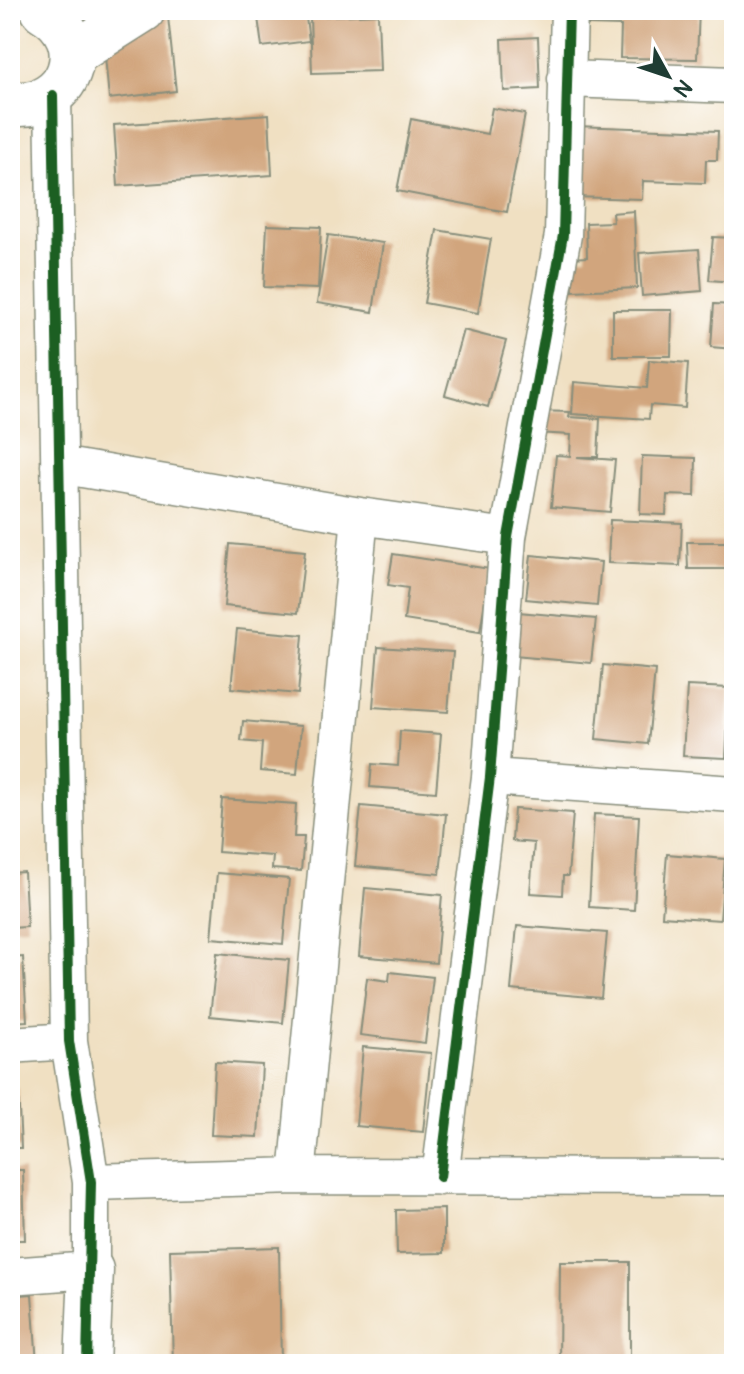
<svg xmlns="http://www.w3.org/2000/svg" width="744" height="1374" font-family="Pangolin,sans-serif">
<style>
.building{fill:#d1a57d}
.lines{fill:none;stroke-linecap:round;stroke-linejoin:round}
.minor-casing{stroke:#888e7b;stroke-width:39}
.tertiary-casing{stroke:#888e7b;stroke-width:47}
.secondary-casing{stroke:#888e7b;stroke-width:47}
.minor{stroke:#fff;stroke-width:36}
.tertiary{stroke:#fff;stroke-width:44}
.secondary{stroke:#fff;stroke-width:44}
.cycleway-casing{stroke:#fff;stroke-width:15}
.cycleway{stroke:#1b5e20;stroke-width:10}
</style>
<rect width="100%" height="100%" fill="#fff"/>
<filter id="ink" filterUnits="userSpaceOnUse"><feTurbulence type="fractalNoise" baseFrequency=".0125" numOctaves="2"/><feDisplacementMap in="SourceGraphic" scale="16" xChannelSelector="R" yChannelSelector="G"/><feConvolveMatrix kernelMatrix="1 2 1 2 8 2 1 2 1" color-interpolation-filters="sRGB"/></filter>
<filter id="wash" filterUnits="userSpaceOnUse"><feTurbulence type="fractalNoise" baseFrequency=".006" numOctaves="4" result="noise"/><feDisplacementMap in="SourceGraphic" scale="32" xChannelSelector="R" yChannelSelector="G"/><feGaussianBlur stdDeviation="1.8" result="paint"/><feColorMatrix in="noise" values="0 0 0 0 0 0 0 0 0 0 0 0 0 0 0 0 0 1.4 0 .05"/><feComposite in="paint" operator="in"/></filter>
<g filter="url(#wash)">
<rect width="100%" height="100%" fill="#f0e0c2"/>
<g id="blocks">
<path class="building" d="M257 10H305L309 41 262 47Z
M589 10H699L697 59 620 58 621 26 588 25Z
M378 14 380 71 312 73 310 17Z
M168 17 176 91 109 99 104 45 140 20Z
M538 37 540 89 504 91 502 39Z
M492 108 525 114 507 212 397 191 411 119 487 134Z
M269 114 272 175 118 186 114 125Z
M574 126 718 131 717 160H706L705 183 643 181 642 199 572 197Z
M634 211 637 288 573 291 571 258 587 257 586 223 613 222 612 213Z
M267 225 321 227 318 289 264 287Z
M437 230 491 239 478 313 424 303Z
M328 235 383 243 373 312 317 303Z
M713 237 734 238V282L709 280Z
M699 249 702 291 642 296 639 253Z
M714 304 734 305V349L711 347Z
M613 310H672L671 356H613Z
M463 330 506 341 488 407 445 395Z
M649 360 688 363 685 408 650 405 649 419 572 414 574 382 647 388Z
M537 411 570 412 569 417 600 419 598 457H577L615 460 610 512 551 507 556 455 570 456 571 435 536 433Z
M642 456 696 458 695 496 667 495 666 515 640 514Z
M610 520 682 523 680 566 608 563Z
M687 542H728V569H688Z
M230 544 305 551 298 613 224 606Z
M393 554 490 569 480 632 404 620 408 588 388 585Z
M531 555 601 562 597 606 526 599Z
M518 612 596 619 591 663 514 656Z
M237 629 303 635 298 694 231 688Z
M378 647 453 652 448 712 373 707Z
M603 665 655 670 648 744 596 739Z
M687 686 730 688 726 758 683 756Z
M243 721 301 726 297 774 260 771 262 743 241 741Z
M400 731 441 734 436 792 370 787 372 764 398 766Z
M222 799 296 804 294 837H304L301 871 272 869 273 856 218 852Z
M361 806 446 814 440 874 355 866Z
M514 809 573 813 568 876H563L562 895 530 893 534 843 512 841Z
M594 814 639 816 634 910 589 907Z
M667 854 725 859 720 920 662 916Z
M24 872 27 927 10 928V873Z
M217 873 289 879 283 944 211 938Z
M365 888 442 895 436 963 359 956Z
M517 926 607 933 601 998 511 990Z
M217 953 289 960 283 1023 210 1016Z
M23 957 27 1021 10 1022V958Z
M390 972 433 977 425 1043 360 1035 367 978 389 981Z
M363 1047 431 1053 423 1132 356 1126Z
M215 1062 262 1065 258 1137 211 1135Z
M10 1088H18L21 1148H10Z
M10 1170H23L25 1240H10Z
M444 1209V1253L397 1254 396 1210Z
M279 1247 281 1364H173L170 1250Z
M560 1262H630V1364H559Z
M32 1294 37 1364H10V1296Z"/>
</g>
</g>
<g filter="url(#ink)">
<use href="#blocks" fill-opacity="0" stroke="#888e7b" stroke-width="2"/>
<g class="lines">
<defs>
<path id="minor" d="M566 79 734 85
M59 465 360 516 508 537
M490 777 734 794
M10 1045 69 1041
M297 1176 360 516
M440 1177 490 777 508 537 563 235 569 10
M91 1182 297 1176 734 1177
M10 1276 91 1270V1182L69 1041 53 95"/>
<path id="tertiary" d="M87 1364 91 1270"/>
<path id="secondary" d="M72 55 143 10
M10 103C70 113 96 40 43 10"/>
</defs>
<use href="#minor" class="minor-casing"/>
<use href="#tertiary" class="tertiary-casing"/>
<use href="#secondary" class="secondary-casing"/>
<use href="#minor" class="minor"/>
<use href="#tertiary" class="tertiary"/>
<use href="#secondary" class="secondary"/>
<defs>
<path id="cycleway" d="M53 95 69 1041 91 1182 87 1364
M440 1177 490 777 508 537 563 235 569 10"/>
</defs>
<use href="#cycleway" class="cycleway-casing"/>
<use href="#cycleway" class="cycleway"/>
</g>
</g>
<rect width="744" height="1374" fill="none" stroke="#fff" stroke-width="40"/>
<g transform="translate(668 76) rotate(130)" stroke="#ffffff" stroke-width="6" paint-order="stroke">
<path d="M0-6L14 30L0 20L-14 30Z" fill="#1f3d34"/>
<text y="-12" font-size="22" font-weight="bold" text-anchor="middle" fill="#1f3d34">N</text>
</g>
</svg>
